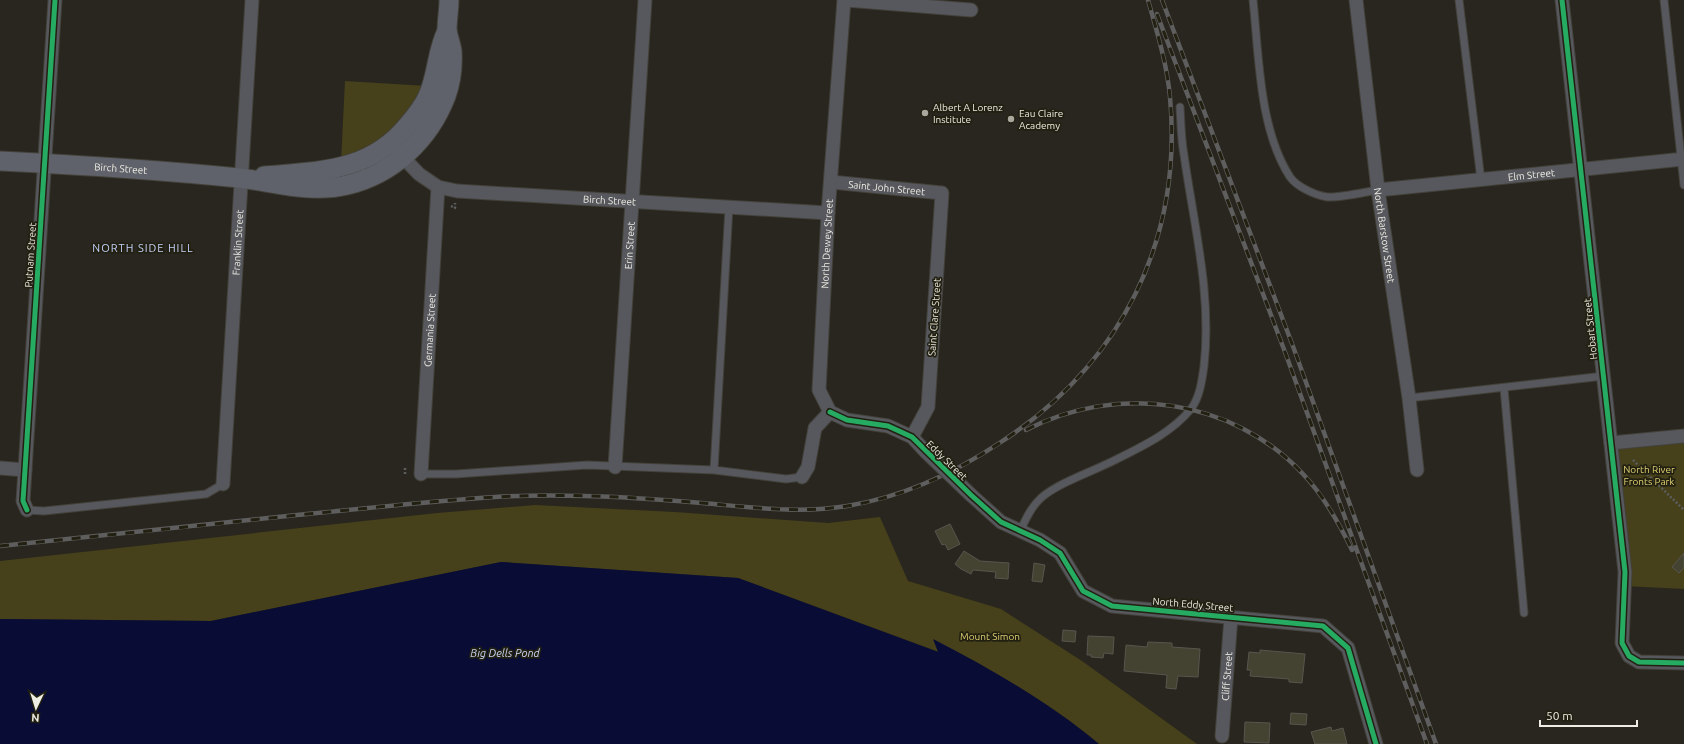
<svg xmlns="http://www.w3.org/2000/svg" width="1684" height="744" font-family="Ubuntu,sans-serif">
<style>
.green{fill:#46401b}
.water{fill:#090d36}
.building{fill:#444231;stroke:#57564e}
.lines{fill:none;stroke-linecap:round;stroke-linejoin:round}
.service-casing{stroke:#43413a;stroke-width:9}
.minor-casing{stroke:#43413a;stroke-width:15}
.secondary-casing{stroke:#43413a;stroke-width:21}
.path{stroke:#5d5e5f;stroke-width:2.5;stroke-dasharray:2 2;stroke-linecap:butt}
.service{stroke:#56585e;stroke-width:7}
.minor{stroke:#56585e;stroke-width:13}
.secondary{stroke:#5f626a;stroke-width:19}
.rail-casing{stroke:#5f5e5e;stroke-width:4.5}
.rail{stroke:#222011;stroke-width:3;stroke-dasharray:9;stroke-linecap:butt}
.minor-bridge-casing{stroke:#43413a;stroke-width:15;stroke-linecap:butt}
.minor-bridge{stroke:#56585e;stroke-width:13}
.cycleway-casing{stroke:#222011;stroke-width:8}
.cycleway{stroke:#26ab63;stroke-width:5}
.poi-dot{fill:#a9a79e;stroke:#222011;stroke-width:1.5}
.labels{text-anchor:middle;stroke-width:3.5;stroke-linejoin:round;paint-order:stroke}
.poi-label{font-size:10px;fill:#eeede3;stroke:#222011;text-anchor:start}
.street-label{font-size:10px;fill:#eeede3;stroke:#222011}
.park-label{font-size:10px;fill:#dfd072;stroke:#222011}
.neighbourhood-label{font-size:11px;letter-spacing:1px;fill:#c5d3fd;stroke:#222011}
.water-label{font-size:11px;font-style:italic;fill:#c9d4f4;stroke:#222011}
</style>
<rect width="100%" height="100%" fill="#28261e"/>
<path class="green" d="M345 81 427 86 385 140 341 162Z
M1684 436V589L1624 586 1611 443Z
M535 505 675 512 828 523 880 517 908 581 1001 609 1082 661 1197 744H1099C1049 702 992 670 934 640L939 652 738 578 501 562 211 621 0 619V561L437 513Z"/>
<path class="water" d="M501 562 738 578 938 652 933 639C991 669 1049 702 1099 744H0V619L211 621Z"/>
<path class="building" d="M950 524 960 544 948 550 945 544 942 545 935 531Z
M964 551 980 561 1009 563 1008 579 995 578 996 572 973 570 971 574 961 569 955 564Z
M1684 553V568L1679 573 1672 567Z
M1034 563 1045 565 1042 582 1032 581Z
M1063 630 1076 631 1075 642 1062 641Z
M1088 636 1114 637 1113 654 1104 653 1103 658 1091 657V655H1087Z
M1148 642 1172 643V647L1200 649 1198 677 1178 676 1176 689 1166 688 1167 675 1124 671 1126 645 1147 647Z
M1260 650 1305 654 1302 683 1289 682V679L1250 676 1251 670H1247L1249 652 1260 653Z
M1291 713 1307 714 1306 725 1290 724Z
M1245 722 1270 723 1269 743 1244 742Z
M1331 727 1332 731 1343 728 1347 744H1315L1311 732Z"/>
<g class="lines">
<defs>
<path id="service" d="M1253 0C1259 56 1259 129 1290 177 1297 187 1315 195 1327 197 1339 198 1365 192 1378 190
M1459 0 1481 180
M1664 0 1684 185
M1504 388 1524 613
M1409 398 1604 376
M714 470 729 207
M421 474H456L587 465 714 470 786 479 802 477
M27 510 44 511 206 494 223 484
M1020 531C1026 519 1031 507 1041 498 1059 482 1097 470 1119 458 1145 445 1172 432 1191 409 1200 397 1202 380 1204 366 1212 294 1194 226 1184 155 1181 139 1181 123 1180 107"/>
<g id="minor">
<path d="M846 0 971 10"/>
<path id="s1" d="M1356 0 1378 190 1409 398 1417 470"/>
<path d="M1562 0 1625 572 1622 643 1629 656 1639 662 1684 663"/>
<path id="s2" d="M397 151 419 174 438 187 457 191 828 213"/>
<path id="s3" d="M831 182 942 193 928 407 912 437"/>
<path id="s4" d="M1378 190 1684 159"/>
<path id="s5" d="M830 412 819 390 828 213 844 0"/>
<path d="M830 412 847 420 888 426 912 437 925 451"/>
<path d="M1611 443 1684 436"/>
<path id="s6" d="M615 467 645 0"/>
<path d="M0 468 25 470"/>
<path id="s7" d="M421 474 438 187"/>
<path d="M802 477 808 467 815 428 830 412"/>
<path id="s8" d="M223 484 252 0"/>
<path d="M971 495 1001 522 1040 540 1060 553 1083 591 1112 606 1323 626 1348 648 1376 744"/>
<path d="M27 510 23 501 55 0"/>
<path id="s9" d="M1222 736 1231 617"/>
</g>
<g id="secondary">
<path id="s10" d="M0 161C80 165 159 170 239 178 275 182 310 194 347 185 393 174 429 140 446 96 451 82 453 66 452 51 451 44 448 37 447 30 447 20 449 10 449 0"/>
<path d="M264 176C320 171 370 172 408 125 415 117 422 108 427 98 438 76 436 52 447 31"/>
</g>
</defs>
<use href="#service" class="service-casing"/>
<use href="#minor" class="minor-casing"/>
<use href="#secondary" class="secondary-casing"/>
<path class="path" d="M451 206 455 208V203
M1633 460 1684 510
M405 474V466"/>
<use href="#service" class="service"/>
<use href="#minor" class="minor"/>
<use href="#secondary" class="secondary"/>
<defs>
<path id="rail" d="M1162 0 1294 349 1436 744
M1157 14 1285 352 1427 744
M1026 430C1117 383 1232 398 1303 474 1324 496 1339 523 1352 550
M0 546C99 536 198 526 297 515 363 509 429 501 495 497 564 493 633 497 702 503 750 507 799 514 847 506 903 497 953 474 1001 442 1121 364 1183 240 1170 97 1167 64 1157 32 1148 0"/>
</defs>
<use href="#rail" class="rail-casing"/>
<use href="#rail" class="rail"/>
<defs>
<path id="minor-bridge" d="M925 451 971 495"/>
</defs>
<use href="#minor-bridge" class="minor-bridge-casing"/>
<use href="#minor-bridge" class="minor-bridge"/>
<defs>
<path id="cycleway" d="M1562 0 1625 572 1622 643 1629 656 1639 662 1684 663
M830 412 847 420 888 426 912 437 971 495 1001 522 1040 540 1060 553 1083 591 1112 606 1323 626 1348 648 1376 744
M27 510 23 501 55 0"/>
</defs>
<use href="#cycleway" class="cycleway-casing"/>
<use href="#cycleway" class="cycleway"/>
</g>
<g class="poi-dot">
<circle cx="925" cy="113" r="4"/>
<circle cx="1011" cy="119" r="4"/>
</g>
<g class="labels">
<g class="poi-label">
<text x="933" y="111">Albert A Lorenz<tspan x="933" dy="12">Institute</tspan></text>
<text x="1019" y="117">Eau Claire<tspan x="1019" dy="12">Academy</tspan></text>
</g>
<g class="street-label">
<text dy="4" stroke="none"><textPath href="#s10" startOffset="121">Birch Street</textPath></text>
<text dy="4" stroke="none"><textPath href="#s4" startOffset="154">Elm Street</textPath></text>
<text dy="4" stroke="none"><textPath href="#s3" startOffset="56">Saint John Street</textPath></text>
<text dy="4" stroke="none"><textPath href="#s2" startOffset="227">Birch Street</textPath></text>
<text dy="4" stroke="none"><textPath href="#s1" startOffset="237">North Barstow Street</textPath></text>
<text dy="4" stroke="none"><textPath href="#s8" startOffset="242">Franklin Street</textPath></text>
<text dy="4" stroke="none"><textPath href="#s5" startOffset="171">North Dewey Street</textPath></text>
<text dy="4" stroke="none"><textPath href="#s6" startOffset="222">Erin Street</textPath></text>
<text transform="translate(30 255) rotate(-86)" y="4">Putnam Street</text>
<text transform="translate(934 317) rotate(-86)" y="4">Saint Clare Street</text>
<text transform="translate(1590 329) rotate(-96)" y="4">Hobart Street</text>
<text dy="4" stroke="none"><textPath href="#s7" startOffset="144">Germania Street</textPath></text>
<text transform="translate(947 460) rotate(44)" y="4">Eddy Street</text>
<text transform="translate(1193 604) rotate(5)" y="4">North Eddy Street</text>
<text dy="4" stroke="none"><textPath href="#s9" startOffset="60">Cliff Street</textPath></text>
</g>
<g class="park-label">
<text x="1649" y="473">North River<tspan x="1649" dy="12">Fronts Park</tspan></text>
<text x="990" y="640">Mount Simon</text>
</g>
<g class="neighbourhood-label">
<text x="143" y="252">NORTH SIDE HILL</text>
</g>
<g class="water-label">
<text x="505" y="657">Big Dells Pond</text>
</g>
</g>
<g transform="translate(36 708) rotate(184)" stroke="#222011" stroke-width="3" paint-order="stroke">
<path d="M0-3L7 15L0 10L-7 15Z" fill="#eeede3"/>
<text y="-6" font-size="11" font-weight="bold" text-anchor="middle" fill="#eeede3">N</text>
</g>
<path d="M1540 720v6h97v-6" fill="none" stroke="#eeede3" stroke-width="2"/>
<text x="1546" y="720" font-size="12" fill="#eeede3" stroke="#222011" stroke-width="3" paint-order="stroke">50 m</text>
</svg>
